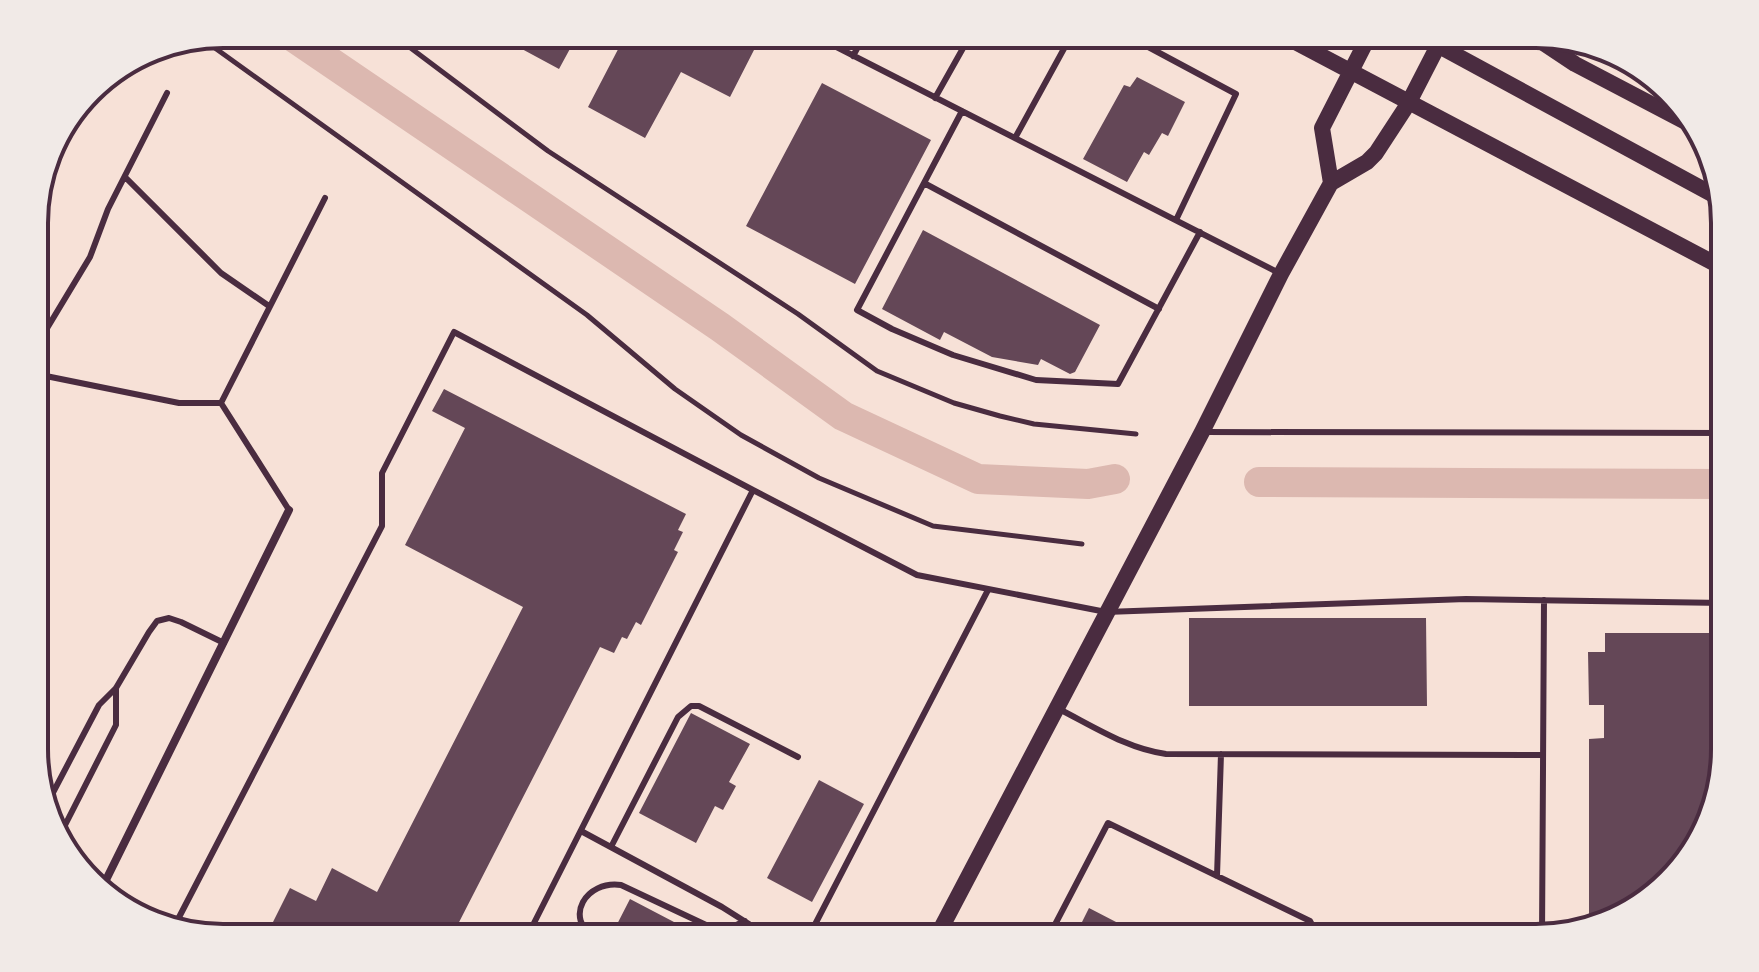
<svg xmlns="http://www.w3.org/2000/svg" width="1759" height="972" font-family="Arial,sans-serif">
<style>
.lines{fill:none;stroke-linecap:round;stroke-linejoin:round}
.canal{stroke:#dcb8b0;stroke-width:30}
.building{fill:#644757}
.path{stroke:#4a2c40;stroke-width:5}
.service{stroke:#4a2c40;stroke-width:6}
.minor{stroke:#4a2c40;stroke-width:8}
.secondary{stroke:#4a2c40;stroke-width:16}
.rim{fill:none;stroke:#4a2c40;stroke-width:4}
</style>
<rect width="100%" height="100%" fill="#f7e1d7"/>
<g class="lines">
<path class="canal" d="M289 34 720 327 843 416 978 479 1088 484 1115 479
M1259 482 1725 484"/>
</g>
<path class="building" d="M494 34H578L559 69Z
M626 34H723L754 50 730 97 681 72 645 138 588 107Z
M1137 77 1185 102 1168 136 1162 133 1149 155 1144 152 1127 182 1083 159 1124 85 1130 87Z
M822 83 931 140 855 284 746 226Z
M923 230 1100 325 1075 372 1070 374 1041 359 1038 365 992 357 944 332 940 340 882 309Z
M444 389 686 514 678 530 683 532 674 550 678 552 641 625 636 622 627 639 622 637 614 653 600 647 454 932 465 938H265L290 888 316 901 332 868 377 892 523 607 405 545 465 428 432 411Z
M1189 618H1426L1427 706H1189Z
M1605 633H1711V709H1725V761L1700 843 1631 912 1589 925V739L1604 738V705H1589L1588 652H1605Z
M691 713 750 744 729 782 736 786 723 810 715 806 696 843 639 813Z
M819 780 864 804 812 902 767 878Z
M630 899 674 922 666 938H610Z
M1089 908 1147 938H1074Z
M205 921 239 938H223L199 932Z"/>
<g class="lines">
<path class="path" d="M392 34 548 151 798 314 877 371 954 403 1000 416 1034 424 1136 434
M1498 35V34
M201 38 587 315 675 389 741 435 819 478 933 526 1082 544"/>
<path class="service" d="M811 34 1281 274
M1124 34 1236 94 1176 220
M853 56 865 34
M935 98 971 34
M962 111 857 310 892 329 953 355 1036 380 1118 384 1200 232
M1015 138 1072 34
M125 177 221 273 269 306
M924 183 1159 309
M36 367 46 330 90 257 108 209 167 93
M36 374 179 403H221L289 510
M221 403 325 198
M1206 432 1725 433
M1057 708C1091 725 1127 749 1166 754L1543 755
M47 804 99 705 116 688 149 632 157 621 169 618 181 622 224 643
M581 831 722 907 771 938
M59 837 116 725V688
M611 847 678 717 691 706H699L798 757
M1217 876 1221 754
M175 925 382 526V473L454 332 753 490
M531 938 534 923 753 490 917 575 1106 612 1466 599 1725 603
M595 938C563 918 586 880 621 885L721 932 745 921
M808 938 988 590
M1048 938 1108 823 1310 921 1319 938
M1542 938 1544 600"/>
<path class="minor" d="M102 888 289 510"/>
<path class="secondary" d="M1280 34 1725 269
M1417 34 1721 199
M1530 34 1575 64 1697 128
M1331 183 1322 128 1370 34
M936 938 1202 432 1281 274 1331 183 1367 162 1376 153 1408 104 1444 34"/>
</g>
<path d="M0 0H1759V972H0ZM223 48H1536A175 175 0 0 1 1711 223V749A175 175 0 0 1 1536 924H223A175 175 0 0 1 48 749V223A175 175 0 0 1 223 48Z" fill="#f1eae7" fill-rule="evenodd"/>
<path class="rim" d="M223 48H1536A175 175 0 0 1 1711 223V749A175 175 0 0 1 1536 924H223A175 175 0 0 1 48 749V223A175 175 0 0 1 223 48Z"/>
</svg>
